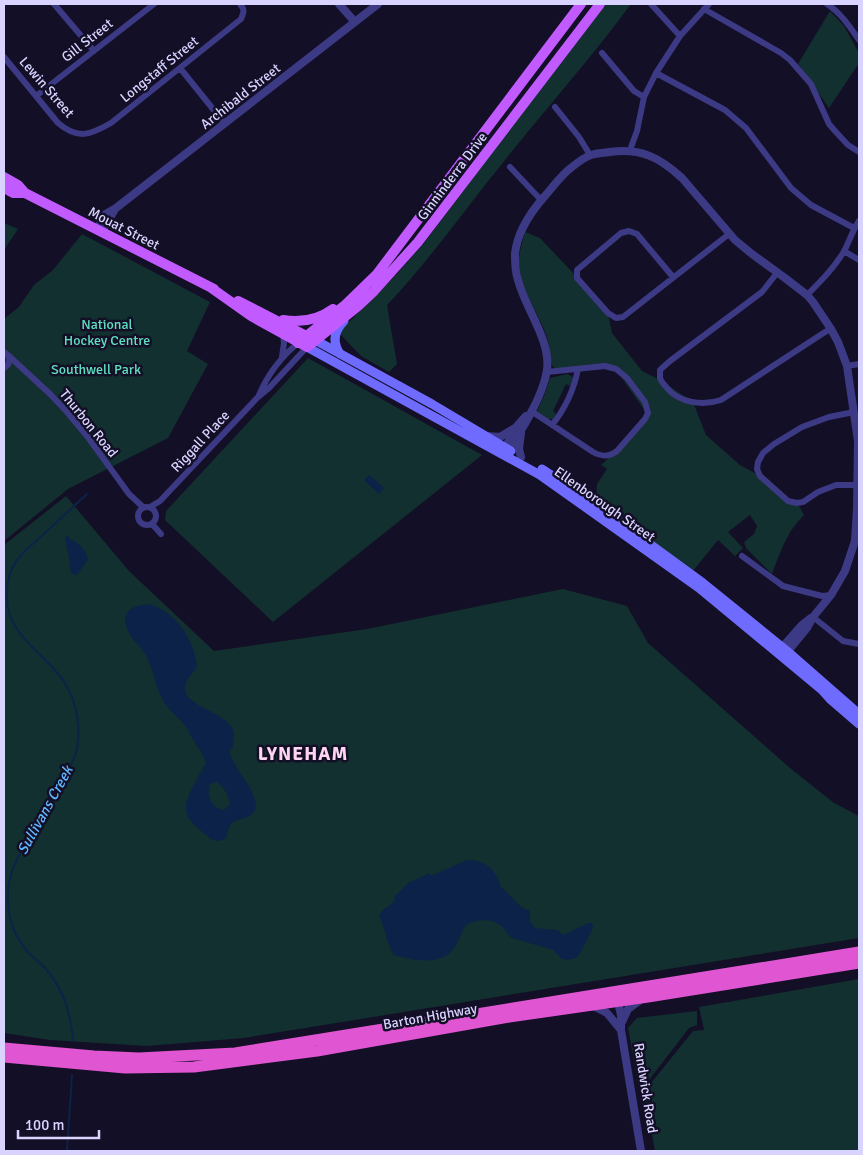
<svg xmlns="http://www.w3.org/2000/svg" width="863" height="1155" font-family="Signika,sans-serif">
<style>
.green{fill:#12302f}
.water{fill:#0c2248;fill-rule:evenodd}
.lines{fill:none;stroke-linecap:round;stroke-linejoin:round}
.stream{stroke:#0c2248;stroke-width:2}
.minor{stroke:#3d3a85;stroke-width:6}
.tertiary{stroke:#3d3a85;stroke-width:8}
.secondary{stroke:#6f6bff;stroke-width:9}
.primary{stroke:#c25bff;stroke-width:10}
.trunk{stroke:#e055d1;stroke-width:11}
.labels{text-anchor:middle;stroke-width:5;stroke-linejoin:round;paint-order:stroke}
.street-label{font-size:14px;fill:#d9d4ff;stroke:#130f26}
.park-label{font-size:14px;fill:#5fe0c0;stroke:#130f26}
.water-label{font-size:15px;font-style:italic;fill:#62b6ff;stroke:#130f26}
.district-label{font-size:19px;font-weight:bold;letter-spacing:1px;fill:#ffd6f0;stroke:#130f26}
</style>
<rect width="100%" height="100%" fill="#130f26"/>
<path class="green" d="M606 4H631C589 61 541 114 497 170 461 215 427 263 387 305L397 364 389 372 361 356 340 334 342 329 396 275 425 242 523 111Z
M830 11 844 26 859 53V63L829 108 798 64Z
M4 223 18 229 4 250Z
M525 232 540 238 591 292 608 313 612 333 642 371 660 380 693 402 706 435 740 465 760 476 778 492 799 506 804 515C786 533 781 551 772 574L746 548 744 542 754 534 757 526 750 515 728 532 743 548 735 556 718 540 693 571 596 500 597 484 607 469 601 465 612 455 648 415 614 367 556 370C546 360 551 349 547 337 538 311 518 287 519 258 520 249 523 240 525 232Z
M82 234 210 302 187 351 208 364 168 438 68 489 4 541V319L19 307 34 285 53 270Z
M308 358 482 455 273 622 165 520 166 511Z
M567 374 573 377 570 386 566 384 553 411 556 414 553 419H548L537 412 546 391 550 378Z
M66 496 129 571 214 651 367 629 563 589 627 606 648 643 790 768 834 803 859 816V938L244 1038 147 1046 50 1040 4 1033V545Z
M859 979V1151H655L645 1097 651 1083 693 1031 704 1030 699 1007Z
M697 1011V1025L689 1028 649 1080 639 1089 628 1028 637 1018Z"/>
<path class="water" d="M369 475 384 488 379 494 364 480Z
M68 535C72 543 67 536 74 541 81 545 86 551 88 559L77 575H75L71 573 68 553 65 539V536Z
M149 604C176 612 194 639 197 666 194 672 186 679 185 686 182 707 226 711 233 730 235 736 232 743 233 749H230C228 765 261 791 255 810 251 820 237 817 231 824 228 828 228 834 226 838 217 844 212 840 205 834 182 816 181 808 195 783 197 780 198 776 200 773 203 769 204 767 206 763 204 758 202 753 199 749 198 747 196 745 195 743 191 737 188 729 183 723 176 715 168 710 163 700 154 685 153 664 143 651 140 646 142 650 138 645 132 639 122 625 126 615 130 606 141 605 149 604ZM217 782C225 789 228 794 230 804L224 810C212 808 206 796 210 784Z
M467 860C480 860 491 865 497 877 499 880 500 885 502 888 504 890 520 906 523 908 524 909 528 910 530 911V921L535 928 557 930 564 935 588 923H592L593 928 579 955 576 958 567 960 562 959 553 950 512 938C506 934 506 929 501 926 491 918 475 919 465 926 461 933 459 941 454 948 441 967 412 960 394 955 386 944 386 928 379 917 383 906 389 909 395 899L394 897 408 883 430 873 431 876Z"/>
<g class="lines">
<path class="stream" d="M73 1041C71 1014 63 988 45 968 39 962 33 957 28 952 7 929 2 894 14 866 19 853 28 841 35 829 45 811 55 794 66 776 70 767 75 758 77 748 81 727 77 704 66 685 47 652 4 637 7 592 7 582 10 571 15 563 22 552 35 542 45 533 59 520 73 507 87 494
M67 1151 72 1075"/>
<path class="minor" d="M54 4 94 51
M651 4 680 36
M827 4C841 13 850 27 859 40
M704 9 781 53 790 60 811 84 829 124 835 131 848 145 859 152
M602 53 634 91 644 97
M4 57 58 123C78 140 90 135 111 123L241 19C244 12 245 10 240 4
M180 68 225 124
M656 73 725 110 746 128 791 188 811 205 854 228
M36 96 154 4
M555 107 579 137 590 155
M630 150 637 131 644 97 656 73 680 36 709 4
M510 167 541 200
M844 251 859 260
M777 273 762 292 670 361 660 370C660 372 660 375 660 378 661 382 664 384 667 388 679 403 703 406 721 400L825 332 831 329
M673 277 637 234 629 231 621 233 577 270V278L608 313 616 318 623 317 729 234
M807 295C820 282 833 269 843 253 849 243 852 231 859 221
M4 352C11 356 11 364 4 368
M9 356 50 394 67 412 87 436 129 494 143 507
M282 357 284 343 283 334
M847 366 859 364
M259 395C268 374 281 357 298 343
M531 411 593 452C602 457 609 457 617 451L645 419 648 413 645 402 627 378 616 369 605 366 547 372
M854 412 829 417 802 427 774 444 763 453 758 462 757 469 760 476 788 501 797 503 803 502 818 492 836 485H857
M552 425C565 409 574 389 578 369
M138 516a9 9 0 1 1 18 0a9 9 0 1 1-18 0Z
M150 507 160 501 257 398 269 388 307 347
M152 524 161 534
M742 556 783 586 822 596 831 595
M813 617 843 641 859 644"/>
<path class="tertiary" d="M339 4 355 22
M97 230 104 215 116 208 378 4
M102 232 115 209
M521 433 519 449 521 457
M487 436 500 437 515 428
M506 446 517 426 526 416
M506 454C521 431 543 397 547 370 551 340 525 308 518 280 515 272 515 263 515 254 517 233 530 213 544 197 553 187 561 175 572 167 577 163 585 157 591 155 597 153 604 153 610 152 641 148 659 157 682 178L735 240 752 254 785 278 807 295 813 302 831 329 838 342 847 366 858 441 857 509 855 541 845 571 831 595 813 617 807 628 784 656
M779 651 802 625 811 618
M618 1002 621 1015V1030L641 1151
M593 1006 607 1013 621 1030
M622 1022 628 1009 639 1001"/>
<path class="secondary" d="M315 340 432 404 511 451
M307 347 540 475 699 588 822 690 830 699 859 724
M340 354C332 342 334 331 344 321
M542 469 591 501 703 583 787 651 859 714"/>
<path class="primary" d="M4 177 18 185 25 193 214 289
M4 188 13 193H25
M210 287 251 316 307 347 358 306 374 291 418 242 600 4
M238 301 312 339
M283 320C302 323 318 320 333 309
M298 343 344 306 377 274 581 4"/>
<path class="trunk" d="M4 1048 94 1056 139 1058 235 1053 859 952
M4 1057 125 1068 194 1067 317 1051 503 1018 648 997 859 963"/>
</g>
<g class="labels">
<g class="street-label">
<text transform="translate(87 40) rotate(-38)" y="5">Gill Street</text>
<text transform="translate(159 69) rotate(-39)" y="5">Longstaff Street</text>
<text transform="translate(47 87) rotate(49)" y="5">Lewin Street</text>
<text transform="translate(240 96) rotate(-38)" y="5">Archibald Street</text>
<text transform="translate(452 176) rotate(-53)" y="5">Ginninderra Drive</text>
<text transform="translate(124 228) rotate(27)" y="5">Mouat Street</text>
<text transform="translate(89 423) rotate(51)" y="5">Thurbon Road</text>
<text transform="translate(200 441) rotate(-47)" y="5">Riggall Place</text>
<text transform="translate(605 504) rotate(35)" y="5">Ellenborough Street</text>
<text transform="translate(430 1016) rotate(-10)" y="5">Barton Highway</text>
<text transform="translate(646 1088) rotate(81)" y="5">Randwick Road</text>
</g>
<g class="park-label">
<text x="107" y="329">National<tspan x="107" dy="16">Hockey Centre</tspan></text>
<text x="96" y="374">Southwell Park</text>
</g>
<g class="water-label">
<text transform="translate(45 810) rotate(-61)" y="5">Sullivans Creek</text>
</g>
<g class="district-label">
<text x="303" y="760">LYNEHAM</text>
</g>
</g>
<rect width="863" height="1155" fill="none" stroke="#d9d4ff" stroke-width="10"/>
<path d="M18 1130v8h81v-8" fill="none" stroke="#d9d4ff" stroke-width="2.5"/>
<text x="25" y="1130" font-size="15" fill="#d9d4ff" stroke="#130f26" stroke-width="4" paint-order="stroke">100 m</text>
</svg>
